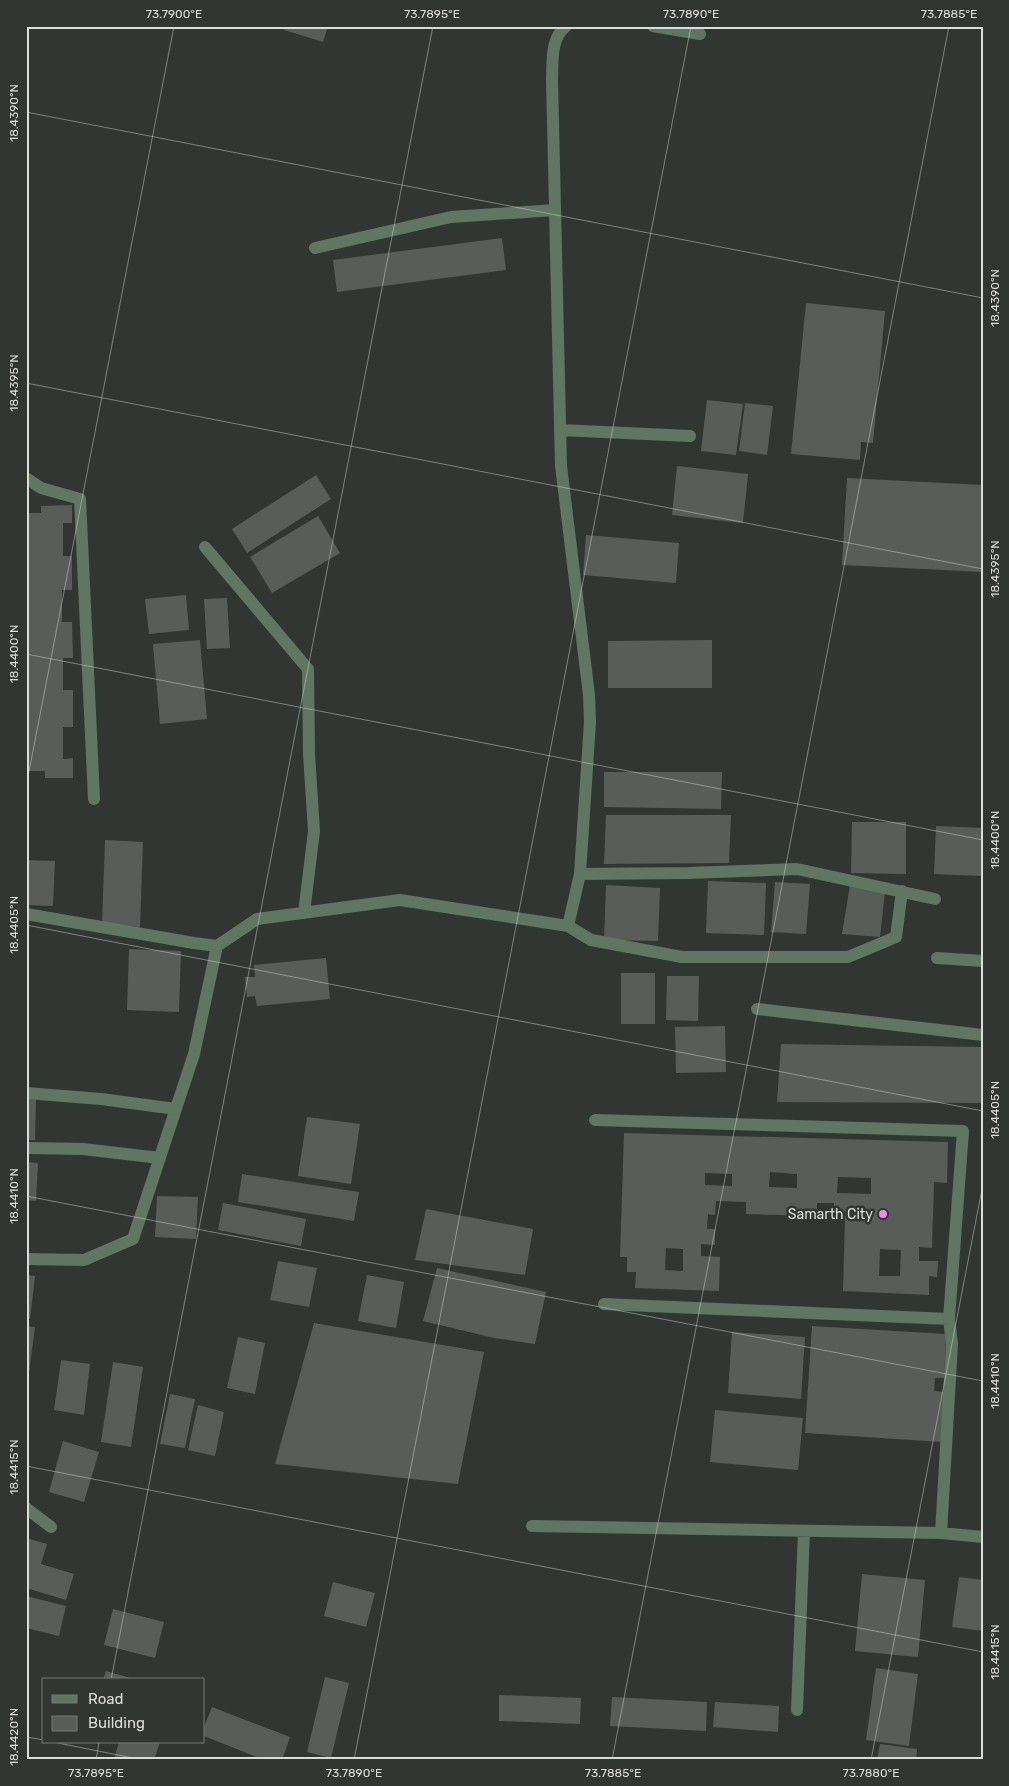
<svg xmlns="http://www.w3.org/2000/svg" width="1009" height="1786" font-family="Rubik,sans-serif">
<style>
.building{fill:#585d59;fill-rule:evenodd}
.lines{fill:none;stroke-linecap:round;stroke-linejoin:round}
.minor{stroke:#5f7663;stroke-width:12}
.ticks{fill:none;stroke:#dbdddb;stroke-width:1;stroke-opacity:0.45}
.poi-dot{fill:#f689ed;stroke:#323633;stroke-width:2}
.labels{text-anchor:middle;stroke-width:5;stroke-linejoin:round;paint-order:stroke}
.poi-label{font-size:14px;fill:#dbdddb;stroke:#323633;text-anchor:end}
.neatline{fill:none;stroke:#dbdddb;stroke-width:2}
.ticks-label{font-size:12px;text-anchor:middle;fill:#dbdddb}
</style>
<rect width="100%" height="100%" fill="#323633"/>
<path class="building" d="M285 26H328L323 42 284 30Z
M502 238 506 270 337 292 333 260Z
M806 303 885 311 873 443 861 442 860 460 791 454Z
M707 400 743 404 736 455 701 451Z
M745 403 773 406 767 455 739 451Z
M677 466 748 474 743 523 672 515Z
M316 475 331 499 247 553 232 529Z
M847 478 983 485V572L842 565Z
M72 505V523H63V556H72V590H62V622H72L73 658H63V690H73V727H63V759L73 758V778H45V771H26V513H41V506Z
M318 516 340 553 272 593 250 557Z
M586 535 679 543 676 583 583 575Z
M186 595 189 630 149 634 145 599Z
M227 598 230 648 207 649 204 599Z
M200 640 207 719 160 724 153 644Z
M712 640V688H608V641Z
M604 772H722L721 809 604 807Z
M606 815H731L729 863 604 864Z
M852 822H906V874L851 873Z
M936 826 983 828 982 876 934 874Z
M105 840 143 842 140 927 102 925Z
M26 860 55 861 53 906 26 905Z
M708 881 766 883 764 935 706 933Z
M775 882 810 884 806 934 771 932Z
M606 885 660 888 658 941 604 940Z
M850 885 885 892 880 937 842 934Z
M129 949 181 951 179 1012 127 1010Z
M326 958 330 999 257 1006 255 996 247 997 245 977H255L254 965Z
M621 973H655V1024H621Z
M667 976H699L698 1021 666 1020Z
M725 1026 726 1072 676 1073 675 1027Z
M781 1044 983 1047V1103L777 1102Z
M26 1098H36L35 1140H26Z
M307 1117 360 1124 351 1184 298 1176Z
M624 1133 948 1142 947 1183 934 1182 932 1248 919 1247V1261H938L937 1277 929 1276V1295L843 1291 845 1219H842V1215H834V1203H817V1216L746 1214V1202L716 1201 715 1215 708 1214 707 1229H715V1245L701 1244V1256L720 1257 719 1291 635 1288 636 1272H627V1257H620ZM770 1172 797 1174V1188L769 1187ZM705 1173 732 1174V1186L705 1185ZM838 1177 871 1178V1194L837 1193ZM666 1248 683 1249V1271L665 1270ZM880 1249 901 1250 900 1276H879Z
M26 1162 38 1163 36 1201 26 1200Z
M242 1174 359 1192 354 1221 238 1202Z
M157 1196 198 1197 196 1239 155 1237Z
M223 1203 306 1219 301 1246 218 1230Z
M426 1209 533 1229 525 1275 415 1260Z
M278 1261 317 1268 309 1307 270 1300Z
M437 1268 546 1292 535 1344 494 1338 423 1321Z
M26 1275 35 1276 30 1319 26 1318Z
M367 1275 404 1282 396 1328 358 1321Z
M314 1323 484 1352 458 1484 275 1464Z
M26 1326 35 1327 27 1387H26Z
M812 1326 946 1334 944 1378H935L934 1391 945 1392 942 1442 805 1433Z
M732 1332 805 1337 801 1399 728 1393Z
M238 1337 265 1343 255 1394 227 1388Z
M61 1360 90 1364 84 1415 54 1410Z
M113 1362 143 1367 131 1447 101 1442Z
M170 1394 195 1399 185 1448 160 1444Z
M198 1405 224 1412 215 1456 188 1450Z
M715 1410 803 1418 798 1470 710 1462Z
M63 1441 99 1452 84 1502 49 1492Z
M26 1538 47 1544 41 1564 74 1574 66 1600 26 1588Z
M862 1574 925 1580 918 1657 855 1651Z
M959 1577 983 1580V1631L952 1627Z
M333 1582 375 1593 366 1627 324 1616Z
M26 1596 66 1606 59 1636 26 1628Z
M113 1609 164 1622 155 1658 104 1645Z
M876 1668 918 1674 909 1746 866 1740Z
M106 1671 134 1679V1680H103Z
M325 1677 349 1683 331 1758 307 1752Z
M499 1695 581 1698 580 1724 499 1721Z
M612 1697 707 1702 706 1731 610 1726Z
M715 1702 779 1706 778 1732 713 1727Z
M212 1707 290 1737 282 1760H264L204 1736V1727Z
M119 1742H160L154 1760H114Z
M880 1744 917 1749 916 1760H877Z"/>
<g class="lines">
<path class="minor" d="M566 26C550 39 553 61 552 79L561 466 589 695 590 722 580 874
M653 26 700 34
M315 248 451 217 555 210
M560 430 690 436
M26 478 41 488 80 499 94 799
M205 547 308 669 309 754 314 831 304 913
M26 914 194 943 217 946 257 919 400 900 568 926 591 940 682 957H848L896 937 902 891
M568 926 580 874 688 873 797 869 935 899
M937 958 983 961
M757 1009 983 1035
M26 1093 101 1099 176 1109
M595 1120 963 1131 949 1319 604 1304
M26 1148 83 1149 160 1158
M26 1259 84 1260 133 1239 194 1054 217 946
M26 1508 51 1527
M532 1526 941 1533 983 1537
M941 1533 952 1344 949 1319
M797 1710 804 1531"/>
</g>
<path class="ticks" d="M976 26 983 28M26 112 983 298M26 383 983 569M26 654 983 840M26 787 174 26M26 925 983 1111M26 1196 983 1381M26 1466 983 1652M111 1680 433 26M26 1737 44 1740M53 1742 143 1760M96 1760 99 1742M354 1760 691 26M612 1760 949 26M871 1760 983 1184"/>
<circle class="poi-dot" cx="883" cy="1214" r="5"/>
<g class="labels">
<g class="poi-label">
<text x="873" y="1219">Samarth City</text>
</g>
</g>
<rect width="1009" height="1786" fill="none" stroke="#323633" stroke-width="55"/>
<rect x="42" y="1678" width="162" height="65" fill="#323633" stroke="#767976"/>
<rect x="52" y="1695" width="25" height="8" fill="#5f7663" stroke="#767976"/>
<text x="88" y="1704" font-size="15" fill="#dbdddb">Road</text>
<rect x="52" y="1716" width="25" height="15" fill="#585d59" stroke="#767976"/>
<text x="88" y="1728" font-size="15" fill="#dbdddb">Building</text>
<rect x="28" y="28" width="954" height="1730" class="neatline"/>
<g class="ticks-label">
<text x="174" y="18">73.7900°E</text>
<text x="432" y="18">73.7895°E</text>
<text x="691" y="18">73.7890°E</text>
<text x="949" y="18">73.7885°E</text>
<text transform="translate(14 113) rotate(-90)" y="4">18.4390°N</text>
<text transform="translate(995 298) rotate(-90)" y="4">18.4390°N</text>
<text transform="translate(14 383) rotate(-90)" y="4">18.4395°N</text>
<text transform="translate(995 569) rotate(-90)" y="4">18.4395°N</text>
<text transform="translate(14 654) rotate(-90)" y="4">18.4400°N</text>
<text transform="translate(995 840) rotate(-90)" y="4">18.4400°N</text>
<text transform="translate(14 925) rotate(-90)" y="4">18.4405°N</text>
<text transform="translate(995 1110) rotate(-90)" y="4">18.4405°N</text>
<text transform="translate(14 1196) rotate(-90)" y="4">18.4410°N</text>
<text transform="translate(995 1381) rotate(-90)" y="4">18.4410°N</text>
<text transform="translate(14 1467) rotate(-90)" y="4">18.4415°N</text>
<text transform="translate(995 1652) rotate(-90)" y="4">18.4415°N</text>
<text transform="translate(14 1737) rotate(-90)" y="4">18.4420°N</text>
<text x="96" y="1777">73.7895°E</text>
<text x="354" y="1777">73.7890°E</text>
<text x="613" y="1777">73.7885°E</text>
<text x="871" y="1777">73.7880°E</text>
</g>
</svg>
